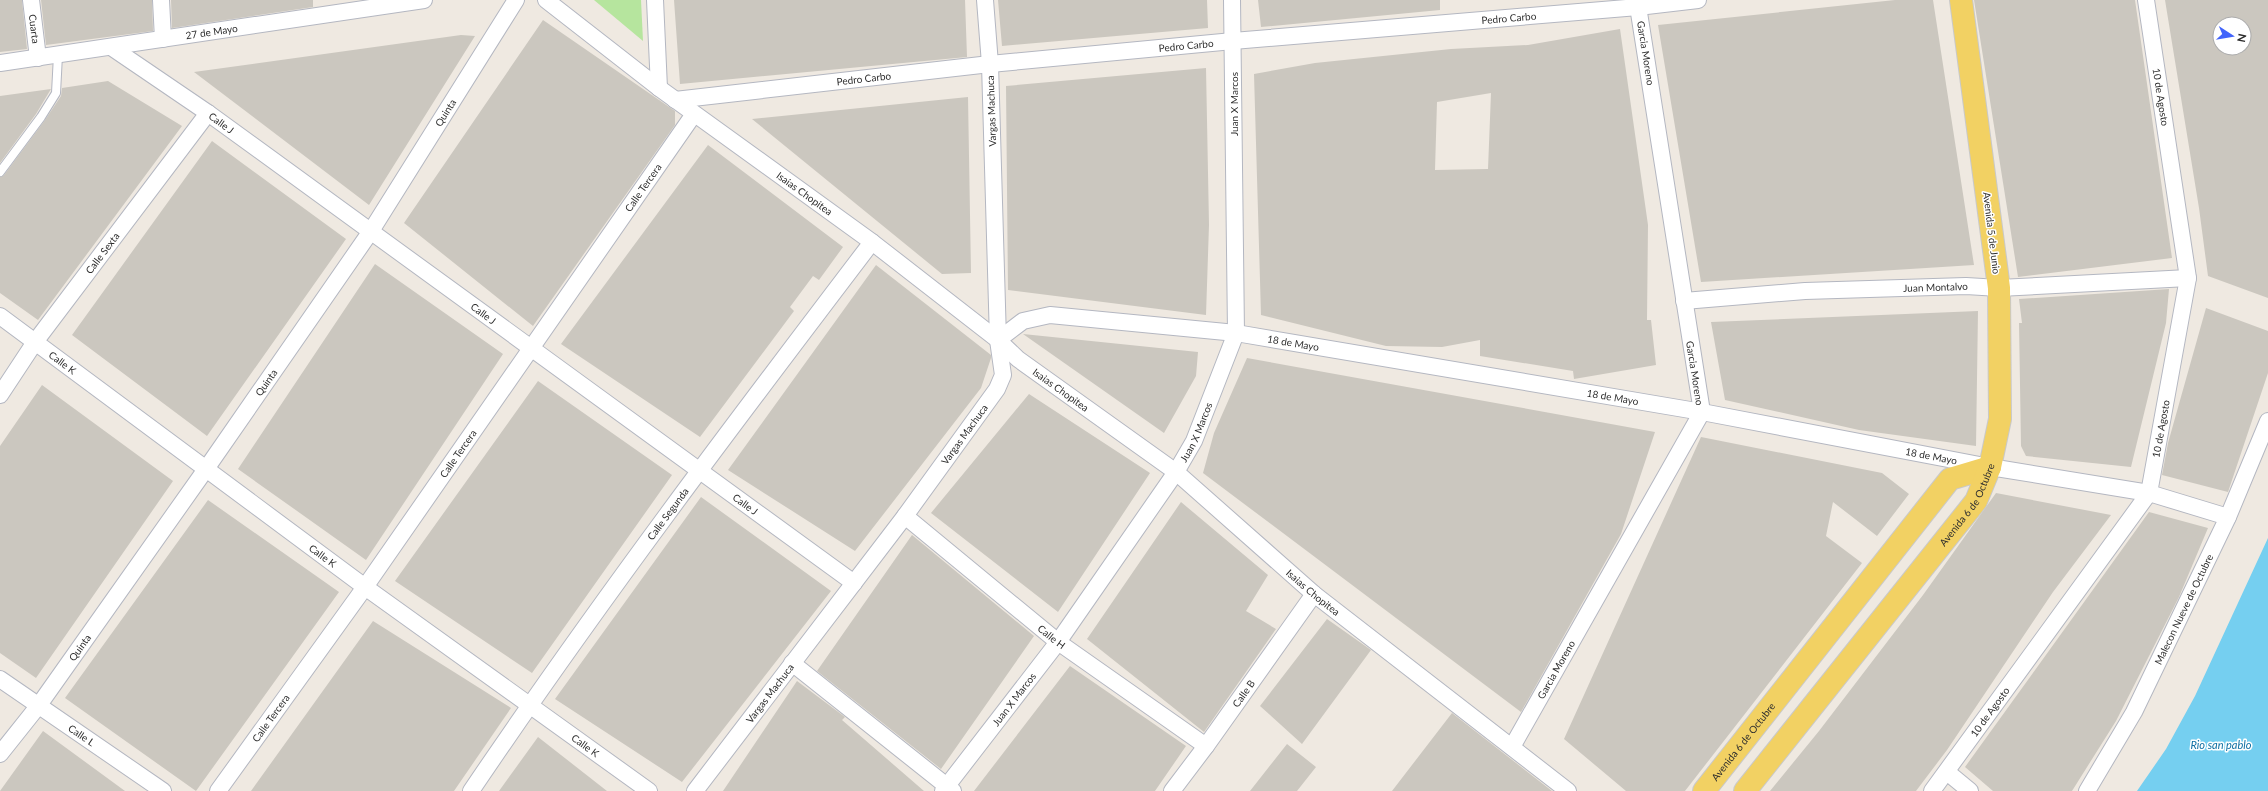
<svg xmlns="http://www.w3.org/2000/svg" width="2268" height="791" font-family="Lato,sans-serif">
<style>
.green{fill:#b6e59e}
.water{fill:#75cff0}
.building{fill:#cbc7bf;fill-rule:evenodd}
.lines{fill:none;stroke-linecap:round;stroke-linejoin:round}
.lane-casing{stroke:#b4b7c1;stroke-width:10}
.street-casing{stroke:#b4b7c1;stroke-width:18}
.primary-casing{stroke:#c9c9c9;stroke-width:24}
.lane{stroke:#fff;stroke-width:8}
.street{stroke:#fff;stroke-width:16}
.primary{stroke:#f2d163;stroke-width:22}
.labels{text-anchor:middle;stroke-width:3;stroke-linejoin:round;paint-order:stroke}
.street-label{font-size:10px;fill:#2e2e2e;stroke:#fff}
.water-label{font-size:11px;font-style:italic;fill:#0d6fa3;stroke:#fff}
</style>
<rect width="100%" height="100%" fill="#efe9e1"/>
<path class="green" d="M594 0H641L643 41Z"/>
<path class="water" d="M2268 538V791H2137L2166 749 2195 696Z"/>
<path class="building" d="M0 0H22L27 49 0 52Z
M41 0H152L153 31 46 45Z
M171 0H313V7L172 28Z
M674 0H965L967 57 680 84Z
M998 0H1207L1208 28 1002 46Z
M1258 0H1440V10L1261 27Z
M1895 0H1933L1974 265 1701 282 1658 25Z
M1974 0H2135L2172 258 2018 277Z
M2165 0H2268V298L2208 276 2199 208ZM2220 24H2244V48H2220Z
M543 20 675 111V125L533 326 404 223Z
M1620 29 1648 225 1647 320H1651L1656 365 1574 379 1573 371 1480 356V340L1442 347 1386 346 1261 315 1254 74 1315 63 1451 49 1528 45ZM1491 93 1488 169 1435 170 1437 102Z
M461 35 475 36 369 205 194 72Z
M1206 68 1209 225 1206 315 1008 290 1006 86Z
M108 81 182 126 38 320 0 293V177L4 175 45 120 61 96 62 88Z
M51 89 36 114 0 163V96Z
M968 97 971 273 942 274 752 119Z
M212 141 346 239 207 436 72 335Z
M708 145 843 247 819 280 813 276 790 307 794 311 700 437 561 344Z
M375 264 503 354 366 560 238 469Z
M876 265 991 355V358L981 388 855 551 728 470Z
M2169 289 2166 323 2131 467 2026 456 2021 446 2019 323H2022L2019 299Z
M2206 308 2268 331V373L2228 492 2162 475 2168 443Z
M1978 311 1976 446 1859 430 1725 400 1711 322Z
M1023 334 1198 352 1196 376 1164 433Z
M1247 358 1655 432 1621 534 1521 712 1203 473 1214 433Z
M538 381 672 475 532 673 395 581Z
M42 385 173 481 36 678 0 653V446Z
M1029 394 1150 473 1058 612 931 513Z
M1701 437 1882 473 1909 494 1877 536 1833 502 1826 536 1862 563 1685 791H1626L1564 739Z
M1996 493 2111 515 2053 592 1947 750 1916 791H1770L1819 731 1923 595Z
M701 497 831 591 682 782 555 699Z
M208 500 339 592 196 791 65 698Z
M1181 502 1268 575 1246 611 1276 629 1204 732 1087 639Z
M2149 512 2208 528 2179 597 2116 721 2072 791H1993L1965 767Z
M912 535 1034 636 941 769 817 671Z
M1327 619 1371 650 1302 744 1260 706Z
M373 621 511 708 454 791H251Z
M1070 666 1186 746 1155 791H974Z
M797 681 845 717 842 720 924 791H723Z
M1452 713 1552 791H1392Z
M43 731 125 791H0Z
M538 737 607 791H499Z
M1287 744 1316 767 1297 791H1250Z"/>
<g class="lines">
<defs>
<path id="lane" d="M0 172 41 117 56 93 58 55"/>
<g id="street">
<path id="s1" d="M31 0 38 58"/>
<path d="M161 0 163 39"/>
<path id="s2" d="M546 0 659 88 872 242 998 340 1018 359 1176 472 1314 594 1568 791"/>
<path d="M655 0 659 88"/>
<path id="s3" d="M111 47 208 113 854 583"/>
<path id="s4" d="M0 63 424 0"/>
<path id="s5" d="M675 100 990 64 1233 41 1638 7 1698 0"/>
<path id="s6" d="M1684 301 1805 291 1966 286 1999 288 2188 278"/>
<path id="s7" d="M0 316 365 587 649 791"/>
<path id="s8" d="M998 340 1023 321 1050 315 1236 333 1702 412 1990 467 2149 493 2228 517"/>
<path id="s9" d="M0 395 35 342 208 113"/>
<path id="s10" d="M905 516 1058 642 1206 746"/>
<path d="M792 663 953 791"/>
<path id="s11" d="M0 679 163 791"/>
<path id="s12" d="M1512 747 1702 412 1637 0"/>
<path id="s13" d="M0 754 39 705 206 469 371 231 516 0"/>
<path d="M1947 772 1970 791"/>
<path id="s14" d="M218 791 365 587 694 114"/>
<path id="s15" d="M471 791C598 603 735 422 872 242"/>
<path id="s16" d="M695 791 905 516 997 389 1003 375 998 340 990 64 985 0"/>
<path id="s17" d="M943 791 1058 642 1176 472 1194 441 1236 333 1232 0"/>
<path id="s18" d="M1172 791 1206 746 1314 594"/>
<path id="s19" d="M1932 791 2149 493 2188 278 2146 0"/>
<path id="s20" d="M2087 791 2134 712 2228 517 2268 421"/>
</g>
<g id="primary">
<path id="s21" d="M1704 791 1950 479 1990 467"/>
<path id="s22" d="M1745 791 1976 501 1990 467 2000 419 1999 288 1961 0"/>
</g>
</defs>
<use href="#lane" class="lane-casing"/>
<use href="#street" class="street-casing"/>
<use href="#primary" class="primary-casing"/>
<use href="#lane" class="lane"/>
<use href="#street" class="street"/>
<use href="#primary" class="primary"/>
</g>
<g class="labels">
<g class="street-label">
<text dy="4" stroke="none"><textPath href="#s5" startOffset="838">Pedro Carbo</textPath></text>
<text dy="4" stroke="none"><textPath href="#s1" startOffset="29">Cuarta</textPath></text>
<text dy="4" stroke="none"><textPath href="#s4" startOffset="214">27 de Mayo</textPath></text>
<text dy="4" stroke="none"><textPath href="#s5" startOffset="514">Pedro Carbo</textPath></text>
<text transform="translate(1646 53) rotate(81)" y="4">Garcia Moreno</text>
<text dy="4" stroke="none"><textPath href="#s5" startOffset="190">Pedro Carbo</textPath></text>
<text transform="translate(2161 97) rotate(81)" y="4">10 de Agosto</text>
<text transform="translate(1234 104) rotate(-90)" y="4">Juan X Marcos</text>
<text transform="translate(991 111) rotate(-92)" y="4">Vargas Machuca</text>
<text dy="4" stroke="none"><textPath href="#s13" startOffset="781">Quinta</textPath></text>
<text dy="4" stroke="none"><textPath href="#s3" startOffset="134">Calle J</textPath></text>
<text dy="4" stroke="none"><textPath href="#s14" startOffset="738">Calle Tercera</textPath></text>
<text dy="4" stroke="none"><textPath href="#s2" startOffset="323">Isaias Chopitea</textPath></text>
<text transform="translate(1992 233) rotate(83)" y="4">Avenida 5 de Junio</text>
<text dy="4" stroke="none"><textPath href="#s9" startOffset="175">Calle Sexta</textPath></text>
<text dy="4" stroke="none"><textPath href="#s6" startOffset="252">Juan Montalvo</textPath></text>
<text dy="4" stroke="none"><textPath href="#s3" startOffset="458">Calle J</textPath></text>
<text dy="4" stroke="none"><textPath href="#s8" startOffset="304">18 de Mayo</textPath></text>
<text dy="4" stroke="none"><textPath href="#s7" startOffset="78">Calle K</textPath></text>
<text transform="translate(1695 373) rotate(81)" y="4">Garcia Moreno</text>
<text dy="4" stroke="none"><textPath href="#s13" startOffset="457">Quinta</textPath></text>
<text dy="4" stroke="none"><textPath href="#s2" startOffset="646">Isaias Chopitea</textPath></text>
<text dy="4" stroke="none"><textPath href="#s8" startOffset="628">18 de Mayo</textPath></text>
<text dy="4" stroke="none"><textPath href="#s19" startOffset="434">10 de Agosto</textPath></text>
<text dy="4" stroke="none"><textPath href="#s17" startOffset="440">Juan X Marcos</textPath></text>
<text dy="4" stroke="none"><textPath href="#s16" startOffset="447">Vargas Machuca</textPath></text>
<text dy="4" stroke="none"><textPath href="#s14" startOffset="414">Calle Tercera</textPath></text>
<text dy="4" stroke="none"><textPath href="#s8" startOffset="952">18 de Mayo</textPath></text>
<text dy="4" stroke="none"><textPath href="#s3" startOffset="782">Calle J</textPath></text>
<text dy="4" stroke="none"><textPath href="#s22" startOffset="363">Avenida 6 de Octubre</textPath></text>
<text dy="4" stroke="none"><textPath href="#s15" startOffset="340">Calle Segunda</textPath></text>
<text dy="4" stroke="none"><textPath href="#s7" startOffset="402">Calle K</textPath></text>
<text dy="4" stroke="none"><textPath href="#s2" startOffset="970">Isaias Chopitea</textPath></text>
<text dy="4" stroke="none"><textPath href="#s20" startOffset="206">Malecon Nueve de Octubre</textPath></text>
<text dy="4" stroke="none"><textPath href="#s10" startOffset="190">Calle H</textPath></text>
<text dy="4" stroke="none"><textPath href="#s13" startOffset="133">Quinta</textPath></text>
<text dy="4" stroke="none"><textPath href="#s12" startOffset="89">Garcia Moreno</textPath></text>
<text dy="4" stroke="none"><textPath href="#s16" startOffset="123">Vargas Machuca</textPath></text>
<text dy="4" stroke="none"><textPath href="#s18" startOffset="121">Calle B</textPath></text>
<text dy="4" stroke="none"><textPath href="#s17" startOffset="116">Juan X Marcos</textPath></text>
<text dy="4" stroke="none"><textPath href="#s19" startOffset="98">10 de Agosto</textPath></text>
<text dy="4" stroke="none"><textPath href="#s14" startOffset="90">Calle Tercera</textPath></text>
<text dy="4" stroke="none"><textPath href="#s11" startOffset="99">Calle L</textPath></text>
<text dy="4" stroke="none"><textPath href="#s21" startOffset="63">Avenida 6 de Octubre</textPath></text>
<text dy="4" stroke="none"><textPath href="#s7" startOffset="726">Calle K</textPath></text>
</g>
<g class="water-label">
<text x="2221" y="749">Rio san pablo</text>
</g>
</g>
<g transform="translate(2232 36) rotate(102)"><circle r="19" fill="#ffffff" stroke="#ababab"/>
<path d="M0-3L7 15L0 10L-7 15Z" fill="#4264fb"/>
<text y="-6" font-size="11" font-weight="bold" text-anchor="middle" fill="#2e2e2e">N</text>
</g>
</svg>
